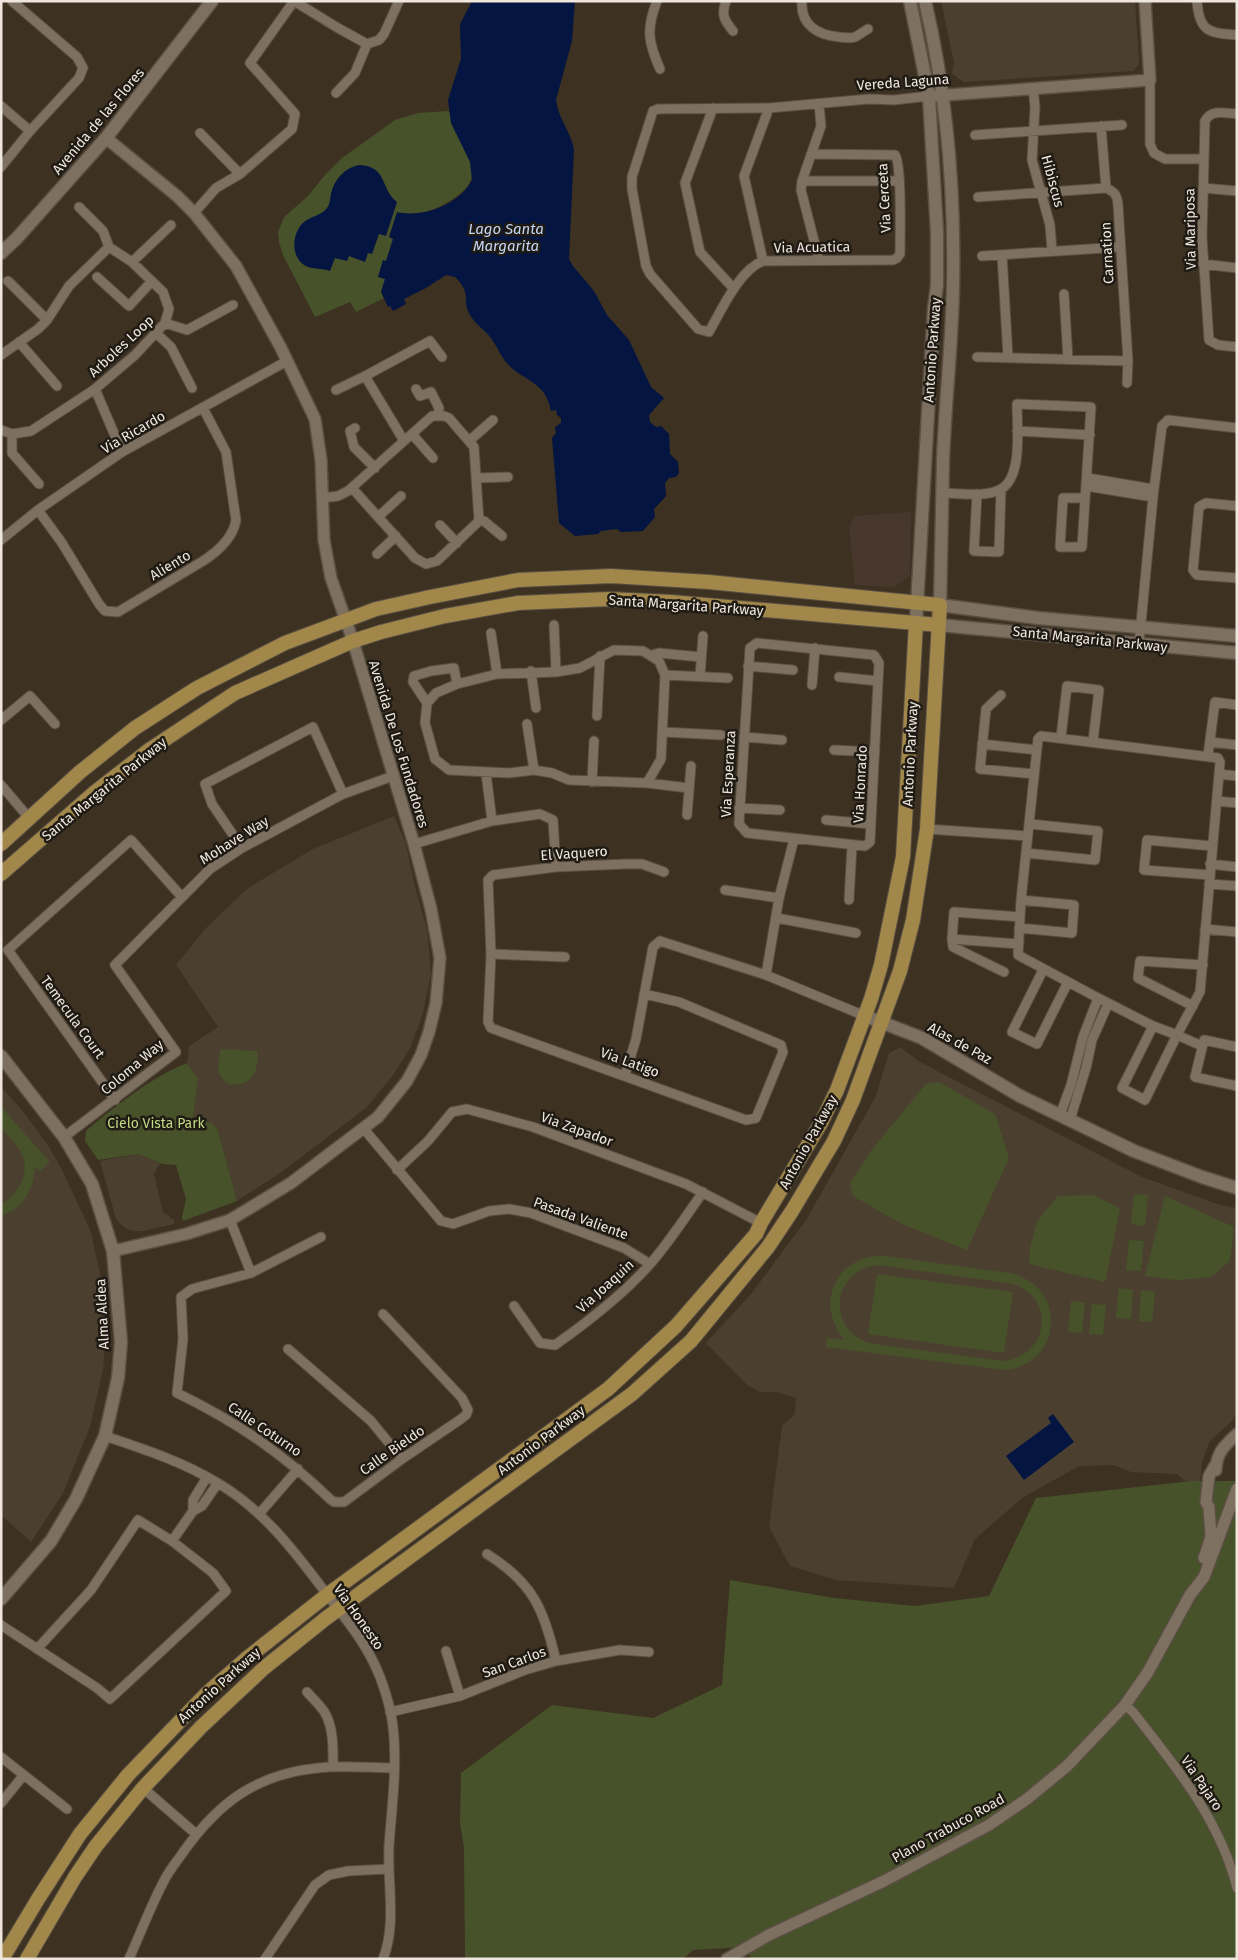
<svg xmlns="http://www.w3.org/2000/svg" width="1238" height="1960" font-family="'Fira Sans',sans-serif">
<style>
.commercial{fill:#48372d}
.education{fill:#4b4030}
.green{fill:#47522a;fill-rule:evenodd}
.water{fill:#031540}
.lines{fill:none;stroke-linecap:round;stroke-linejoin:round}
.minor-casing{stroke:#594f42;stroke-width:11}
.tertiary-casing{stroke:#594f42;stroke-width:14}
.secondary-casing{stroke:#594f42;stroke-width:15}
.primary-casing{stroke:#594f42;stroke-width:16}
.minor{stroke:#7e7060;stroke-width:9}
.tertiary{stroke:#7e7060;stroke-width:11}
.secondary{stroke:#7e7060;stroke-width:12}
.primary{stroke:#a18749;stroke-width:14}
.labels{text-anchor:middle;stroke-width:5;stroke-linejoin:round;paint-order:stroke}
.street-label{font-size:14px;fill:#efe7de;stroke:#1f1a13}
.park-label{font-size:14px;fill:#c0da83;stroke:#1f1a13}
.water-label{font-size:15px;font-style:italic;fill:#c5d6f4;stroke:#1f1a13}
</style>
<rect width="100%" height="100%" fill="#3d3122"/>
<path class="commercial" d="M911 512 910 576 894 587 855 585 849 528 854 516Z"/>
<path class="education" d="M941 1H1135L1139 64 1133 71 964 82 952 74 954 63Z
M394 816 406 844 415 887 427 929 431 973 423 1013 410 1048 394 1074 367 1107 283 1171 237 1201 218 1130 212 1123 193 1120 198 1079 187 1063 189 1046 218 1027 176 965 206 928 248 888 313 849Z
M900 1047 920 1062 1142 1177 1220 1205 1237 1208V1411L1232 1421 1210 1441 1202 1462 1201 1476 1199 1483 1190 1485 1177 1474 1131 1472 1114 1465 1079 1466 1022 1498 975 1539 954 1588 836 1580 790 1566 769 1527 782 1426 795 1414 796 1398 778 1392H760L747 1385 706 1343 752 1293 806 1220 875 1098 889 1053Z
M1 1087 22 1110 49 1147 62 1170 91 1232 102 1283 106 1331 103 1370 90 1427 63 1493 31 1542 1 1515Z
M138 1154 160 1163 154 1174 163 1212 174 1220V1224L143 1231H132L124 1227 116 1219 100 1161Z"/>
<path class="green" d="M449 111C457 152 499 174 446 203 430 212 415 216 397 213L389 237 393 239 386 261 378 276 385 279 381 292 384 298 356 312 350 302 315 317 283 255 279 242 278 232 284 217 308 196 324 176 342 158 395 120 418 113Z
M220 1049 257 1051C260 1073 249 1090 226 1083L218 1072Z
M187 1063 198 1079 193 1120 212 1123 218 1130 237 1201 183 1221 182 1217 186 1199 176 1165 163 1164 138 1154 98 1160 85 1141 86 1131C117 1105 150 1078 187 1063Z
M939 1082 995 1114 1009 1158 967 1250 900 1223 853 1196 850 1183 870 1152 926 1084Z
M1 1107 50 1162 40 1171 35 1166C34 1189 24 1208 1 1216V1204C20 1194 32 1169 20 1150 15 1142 7 1135 1 1128Z
M1134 1194 1148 1195 1145 1226 1131 1224Z
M1093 1195 1120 1208 1105 1282 1029 1264 1030 1249 1037 1221 1058 1196Z
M1165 1196 1234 1227 1230 1261 1211 1277 1177 1280 1145 1276Z
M1129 1240 1144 1241 1141 1271 1126 1270Z
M885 1256 1009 1273C1068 1285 1064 1365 1004 1370L826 1347 827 1338 844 1340C814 1302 837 1254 885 1256ZM878 1265 1008 1283C1056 1292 1052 1356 1003 1361L874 1344C826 1333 829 1271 878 1265Z
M877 1274 1013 1292 1004 1353 868 1334Z
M1119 1288 1133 1290 1131 1319 1116 1318Z
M1141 1290 1155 1292 1152 1322 1139 1321Z
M1071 1301 1085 1303 1082 1333 1068 1332Z
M1092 1304 1106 1305 1103 1335 1089 1334Z
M1192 1481H1237V1861L1230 1869 1237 1898V1959H751L747 1947 693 1950 683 1959H465L464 1848 460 1823 461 1773 552 1705 653 1718 722 1685 730 1580 834 1598 915 1606 989 1596 1036 1498Z"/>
<path class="water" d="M472 1H575L572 41 556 100C557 115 571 133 574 149L569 259 573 266 594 291 607 315 629 340 651 387 664 398 649 415 650 422 656 427 661 426 669 434 670 454 678 462 679 473 676 477 669 478 665 483 666 496 654 509 655 517 643 531 621 532 617 529 601 531 598 534 575 536 559 523 552 438 556 433 555 427 561 423V418L557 415 556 410 551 411C546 380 521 381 505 361 500 354 496 345 491 338 485 330 475 324 470 315 461 300 473 294 455 277L446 275 426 288 404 299 406 304 393 311 390 306 388 307 381 292 385 279 378 277 383 260 386 261 393 239 389 237 397 212C423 218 459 205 472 180L470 162 451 123 448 100 461 59 460 24Z
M359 165C388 166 380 189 397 202L386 236 379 234 372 254 368 253 365 262 349 256 347 261 335 258 330 271C322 268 313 269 308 267 290 260 291 233 304 222 311 216 321 216 327 208 330 204 330 199 331 194 334 180 344 168 359 165Z
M1053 1414 1074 1442 1024 1480 1006 1456 1051 1423 1048 1418Z"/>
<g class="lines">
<defs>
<path id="minor" d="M294 1 338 28 367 44
M657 1C646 29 648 42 660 69
M726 1C721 15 724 20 733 31
M802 1C800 25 818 35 839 37 844 37 850 39 855 37 859 35 864 31 868 29
M1197 1C1199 32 1209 33 1237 35
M367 44 379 40 384 34 399 1
M1150 80V144L1154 153 1165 159H1204
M1033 88 1035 107 1032 160 1050 225 1052 251
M336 93 355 73 367 44
M819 104 821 126 802 181 801 190 819 260
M1 106 30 131
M713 108 685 183 700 252 734 289
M1237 114C1225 113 1211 109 1205 121L1202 237 1209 340 1218 345 1237 347
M1101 126 1106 188
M200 133 240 174
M975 135 1122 125
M811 154 895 155C902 164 900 238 900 254L897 258 893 260 763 261C739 270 721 311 709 332L698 329 650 274 646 266 632 189V177L653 111 658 109 769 108 869 99 894 100 929 96
M1 167 30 131 79 78 83 68 77 57 12 1
M802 181H899
M1203 188 1237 191
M978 197 1106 188C1115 192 1117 195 1118 205L1128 361 1127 383
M79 207 103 231 109 247
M194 213 216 188 240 174 292 129 295 114 250 63 294 1
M1002 255 1008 357
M982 256 1120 247
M763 261 744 176 769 108
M132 262 171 225
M1203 264 1237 268
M97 277 129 306 152 281
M8 281 47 320
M1064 294 1068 359
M165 323 187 330 233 305
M157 334 171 347 192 388
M19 342 57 386
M1 355 38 329 47 320 69 286 109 247 132 262 163 292 169 309 165 323 135 355 95 389 31 431 12 434 1 430
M977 357 1128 361
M365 376 430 341 442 357
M95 389 122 452
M416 389 420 396 431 392 439 408 438 415
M336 390 365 376 404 441
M355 428 350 431 354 447 375 468
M1017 431 1090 435
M12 434V453L39 484
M412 434 433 458
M469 441 493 420
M478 478 508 477
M1088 478 1153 489
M1086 486 1153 497
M943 493C961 493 985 498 1001 489 1023 477 1017 426 1017 404L1091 407 1082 547H1060L1063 498H1084
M977 494 974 551 999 552 1001 489
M322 498 338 496 348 491 432 416H444L449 418 474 447 479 521 437 561 426 564 415 558 352 488
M1237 506 1206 503 1199 507 1193 570 1197 575 1237 578
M38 510 62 543 99 604 105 611 118 612 203 561C217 552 233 538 236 520L226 452 203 408
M378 517 401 496
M479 521H484L502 536
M440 525 457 543
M1 540 38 510 122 452 287 361
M377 554 396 536
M554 625 556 672
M491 633 497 674
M757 643 874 655 879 663 870 842 865 846 747 833 739 824 750 648Z
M1139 644 1153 497 1162 426 1168 420 1237 428
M652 655 659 653 701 657
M748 666 793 670
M531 671 536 708
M665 675 728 678
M700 676 703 636
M839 677 878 681
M812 685 815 648
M1001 695 986 709 980 769 1034 774
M427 703 413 682 414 676 431 671 454 668 457 684
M597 716 600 656
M1 720 30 696 55 724
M527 724 534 770
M663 732 721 735
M1041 736 1218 758 1220 762 1219 774 1200 992 1177 1035 1153 1026 1098 998 1018 955 1021 900 1038 739Z
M744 737 782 740
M1061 737 1067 686 1099 690 1093 741
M1210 742 1237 745
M982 744 1037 750
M834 750 875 752
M1208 755 1215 702 1237 705
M486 773 492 821
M1219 774 1237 776
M592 782 594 741
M647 783 661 759 665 675 659 661 643 651 614 650 580 668 556 672 497 674 457 684 436 693 427 703 425 723 435 759 449 770 509 773 534 770 552 773 569 780 647 783 689 788
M1 785 29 818
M1217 801 1237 803
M739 808 780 810
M687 815 691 766
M826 820 871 824
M927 829 1028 836
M414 844 492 821 540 814 553 820 556 867
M242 848 212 804 205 784 313 727 343 794
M1026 853 1095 860 1098 831 1030 824
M1210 864 1237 867
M1210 875 1144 870 1147 840 1212 846
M1209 884 1237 886
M725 890 779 898
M849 900 852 846
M777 918 856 933
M1019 928 1072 933 1074 905 1021 900
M1205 929 1237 932
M952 939 953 947 1004 972
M1019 944 952 939 954 912 1020 917
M491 954 565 957
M1043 970 1012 1032 1037 1044 1068 982
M766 975 779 898 794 839
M644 994 679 1002 781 1045 783 1052 756 1118 746 1120 491 1028 488 1022 491 954 488 880 493 875 556 867 626 864H642L664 872
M1193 1006 1138 978 1140 961 1203 965
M1153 1026 1122 1088 1145 1100 1177 1035 1202 1046
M1237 1047 1204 1040 1195 1077 1237 1086
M625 1075 636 1039 653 947 660 941 766 975 865 1016
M115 1100 8 950 131 840 181 896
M1060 1115 1071 1085 1083 1037 1098 998
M1070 1120 1086 1068 1092 1040 1108 1004
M364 1129 441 1221 453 1224 489 1211 509 1209 531 1213 624 1248 650 1264
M64 1137 176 1052 115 965 210 869 242 848 343 794 393 776
M397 1170 428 1141 452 1112 467 1109 533 1127 686 1184 761 1223
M230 1220 251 1273
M321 1237 251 1273 192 1289 181 1297 183 1339 177 1393C237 1422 282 1453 330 1499L334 1502H344L402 1459 461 1419 466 1415 468 1410 462 1398 383 1314
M514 1306 540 1343 555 1345C589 1321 623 1295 651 1263 670 1241 686 1216 703 1192
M288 1349 371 1421 402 1459
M105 1436C143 1449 181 1461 216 1482 265 1510 299 1557 332 1601 343 1616 356 1631 365 1647 377 1666 386 1691 391 1714 399 1757 392 1803 389 1846 387 1883 397 1924 383 1959
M193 1511V1500L207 1477
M259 1514 298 1469
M172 1541 193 1511 202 1506 218 1483
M487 1554C533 1583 544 1609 556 1661
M1 1625 97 1688 110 1699 226 1591 213 1573 172 1541 138 1520 91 1590 37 1649
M446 1651 460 1696
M307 1692C313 1699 321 1706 325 1713 334 1729 333 1750 333 1767
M1125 1705 1133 1712C1175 1766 1220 1819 1237 1888
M390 1712 460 1696 525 1670 556 1661 620 1650 649 1652
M1 1757 67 1809
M143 1788 196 1834
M1 1803 23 1776
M129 1959C141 1932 151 1905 165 1879 170 1869 178 1860 184 1851 219 1802 257 1774 318 1768 343 1765 369 1768 394 1768
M265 1959 315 1885 329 1875 348 1871 388 1869"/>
<path id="tertiary" d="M933 96 1150 80 1145 1
M106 138 177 196 194 213 236 266 281 348 315 419 321 460 324 540 331 578 353 641 414 844 431 909 440 958 436 1003 429 1032 421 1055 407 1081 378 1117 291 1183 230 1220 186 1234 113 1251
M1216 1470C1216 1453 1225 1445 1237 1434
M1204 1558 1211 1537 1209 1507 1206 1502 1209 1476 1216 1464
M727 1959 769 1935 884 1881 989 1825 1027 1799 1067 1766 1125 1705 1148 1672 1190 1595 1204 1577 1237 1489"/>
<path id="secondary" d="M910 1 929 96 937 232V285L934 308 916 623
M925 1C947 95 955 191 953 287 952 345 945 403 943 461 942 509 941 557 940 605L1038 618 1237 636
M1 253 17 238 106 138 212 1
M939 625 1237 653
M865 1016 922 1038 1020 1096 1134 1151 1202 1177 1237 1188
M1 1056 64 1137 92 1184 113 1251 121 1342 118 1378 105 1436 76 1499 51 1541 1 1599"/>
<path id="primary" d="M1 844 80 772 135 728 197 688 285 643 376 609 430 597 518 580 611 576 709 582 940 605 927 829 913 920 900 971 853 1100 834 1141 792 1211 768 1247 691 1341 632 1394 325 1619 264 1668 201 1727 143 1788 96 1846 75 1877 27 1959
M1 874 95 792 149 750 235 693 353 641 381 632 445 616 518 603 609 599 671 602 939 625
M2 1959 38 1899 80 1834 128 1775 206 1694 247 1658 327 1595 608 1389 676 1326 756 1234 761 1223 821 1123 837 1090 871 999 881 965 903 857 916 623"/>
</defs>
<use href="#minor" class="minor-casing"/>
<use href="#tertiary" class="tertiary-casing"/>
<use href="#secondary" class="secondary-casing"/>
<use href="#primary" class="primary-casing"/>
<use href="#minor" class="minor"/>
<use href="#tertiary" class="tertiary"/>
<use href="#secondary" class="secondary"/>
<use href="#primary" class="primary"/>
</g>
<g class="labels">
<g class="street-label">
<text transform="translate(903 82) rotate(-4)" y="5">Vereda Laguna</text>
<text transform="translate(98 121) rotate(-50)" y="5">Avenida de las Flores</text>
<text transform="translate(1053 181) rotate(75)" y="5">Hibiscus</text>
<text transform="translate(884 198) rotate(-93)" y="5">Via Cerceta</text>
<text transform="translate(1190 229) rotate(-91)" y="5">Via Mariposa</text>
<text transform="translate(812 247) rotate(-1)" y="5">Via Acuatica</text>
<text transform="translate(1107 253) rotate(-93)" y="5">Carnation</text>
<text transform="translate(121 346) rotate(-43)" y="5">Arboles Loop</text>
<text transform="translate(932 350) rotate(-86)" y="5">Antonio Parkway</text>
<text transform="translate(133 432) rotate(-30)" y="5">Via Ricardo</text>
<text transform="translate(170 565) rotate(-31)" y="5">Aliento</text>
<text transform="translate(686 605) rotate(4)" y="5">Santa Margarita Parkway</text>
<text transform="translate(1090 639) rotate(6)" y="5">Santa Margarita Parkway</text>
<text transform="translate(399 744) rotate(73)" y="5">Avenida De Los Fundadores</text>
<text transform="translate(910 754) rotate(-87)" y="5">Antonio Parkway</text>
<text transform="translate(728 774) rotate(-87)" y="5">Via Esperanza</text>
<text transform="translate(860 784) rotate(-87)" y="5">Via Honrado</text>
<text transform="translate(104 789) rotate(-39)" y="5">Santa Margarita Parkway</text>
<text transform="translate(234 840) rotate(-32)" y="5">Mohave Way</text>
<text transform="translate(574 853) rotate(-4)" y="5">El Vaquero</text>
<text transform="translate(73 1017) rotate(54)" y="5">Temecula Court</text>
<text transform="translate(960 1043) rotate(29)" y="5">Alas de Paz</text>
<text transform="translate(630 1062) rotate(20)" y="5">Via Latigo</text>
<text transform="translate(132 1067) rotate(-40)" y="5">Coloma Way</text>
<text transform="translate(577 1129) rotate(20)" y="5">Via Zapador</text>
<text transform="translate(808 1142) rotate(-61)" y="5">Antonio Parkway</text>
<text transform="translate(581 1218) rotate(20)" y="5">Pasada Valiente</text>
<text transform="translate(605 1286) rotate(-42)" y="5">Via Joaquin</text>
<text transform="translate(102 1314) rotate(-93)" y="5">Alma Aldea</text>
<text transform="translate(265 1429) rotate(34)" y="5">Calle Coturno</text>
<text transform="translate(541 1440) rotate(-37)" y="5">Antonio Parkway</text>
<text transform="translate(392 1450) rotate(-35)" y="5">Calle Bieldo</text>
<text transform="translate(359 1617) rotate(55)" y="5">Via Honesto</text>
<text transform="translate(514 1662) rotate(-20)" y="5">San Carlos</text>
<text transform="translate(219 1685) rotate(-42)" y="5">Antonio Parkway</text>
<text transform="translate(1202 1783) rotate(56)" y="5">Via Pajaro</text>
<text transform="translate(948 1828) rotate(-29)" y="5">Plano Trabuco Road</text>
</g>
<g class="park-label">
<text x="156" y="1128">Cielo Vista Park</text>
</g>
<g class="water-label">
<text x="506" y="234">Lago Santa<tspan x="506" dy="17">Margarita</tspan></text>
</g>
</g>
<rect width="1238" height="1960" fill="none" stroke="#efe7de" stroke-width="5"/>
</svg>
